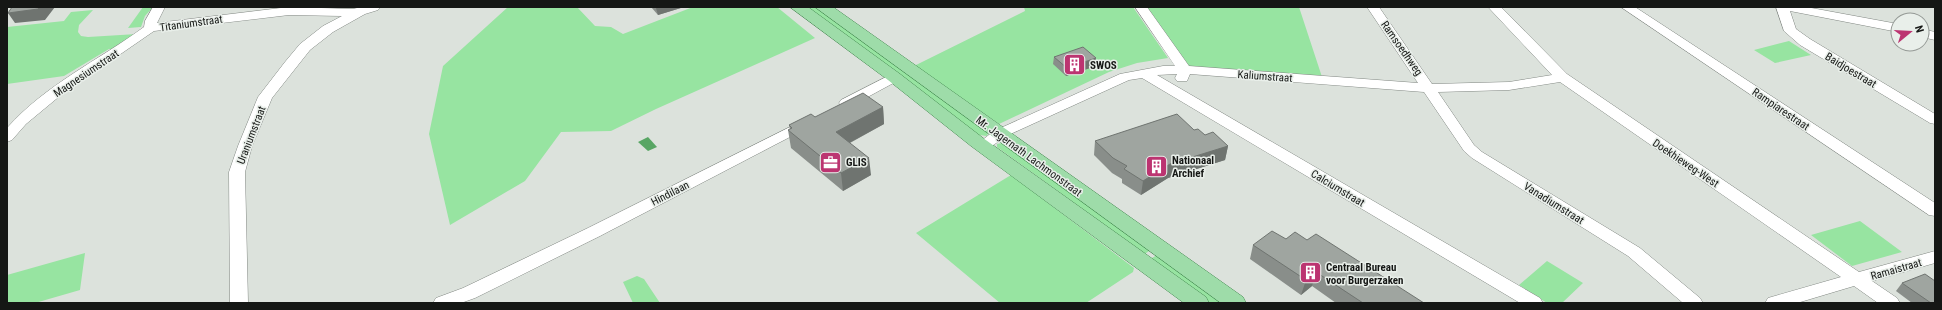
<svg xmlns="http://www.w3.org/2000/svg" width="1942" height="310" font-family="'Roboto Condensed',sans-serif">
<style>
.green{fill:#97e4a1}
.water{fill:#58a664}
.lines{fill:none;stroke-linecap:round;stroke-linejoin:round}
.minor-casing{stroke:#818782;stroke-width:1}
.major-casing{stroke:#448850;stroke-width:1}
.minor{fill:#fff;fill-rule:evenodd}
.major{fill:#9edca9;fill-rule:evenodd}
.wall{fill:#898e8a}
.shaded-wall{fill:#6f7470}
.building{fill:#9fa5a0;stroke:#6f7470}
.labels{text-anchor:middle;stroke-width:3;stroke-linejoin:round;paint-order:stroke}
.street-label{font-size:11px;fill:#151715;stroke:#e9efea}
.poi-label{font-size:11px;font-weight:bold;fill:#151715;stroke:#e9efea;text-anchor:start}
</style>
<rect width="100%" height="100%" fill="#dce2dc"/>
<path class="green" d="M143 7H153L145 16 141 27 128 28Z
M508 7H577L595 26 611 27 623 34 693 7H777L815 38 656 109 611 131 561 132 525 181 450 225 429 134 443 66Z
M804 7H816L988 132 987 136 979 135Z
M1024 7H1133L1168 58 1137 63 1109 72 999 124 914 66 1025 11Z
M1145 7H1299L1322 77 1188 67Z
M93 10 79 25 78 32 81 36 88 37 137 34 116 50 109 49 64 76 7 84V27L64 21 71 12Z
M1789 41 1811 55 1775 63 1754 50Z
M1002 143 1149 249V251L1145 254 997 147V144Z
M1011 175 1134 268 1133 272 1086 303H1000L916 233Z
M1860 221 1902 252 1852 266 1811 235Z
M85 253 80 290 35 303H7V275Z
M1157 255 1223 303H1209L1152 261V258Z
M1547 261 1583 283 1562 303H1547L1519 285Z
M637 276 644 279 660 303H633L623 282Z"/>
<path class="water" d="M648 137 657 147 648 151 638 142Z"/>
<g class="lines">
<defs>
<path id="minor" d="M153 7H165L157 23 289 7 353 9 361 7H380L378 10 365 14 333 32 310 50 272 98 252 146 245 172 248 303H230L229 172 238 146 258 97 285 62 300 44 323 26 342 16 289 15 154 31 61 95 26 124 12 140 7 142V128C45 85 99 60 144 27L145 21Z
M1135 7H1147L1189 66 1418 83 1367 7H1379L1432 84 1509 82 1552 75 1488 7H1501L1567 74 1859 272 1935 251V263L1872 281 1897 298 1900 303H1878L1854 286 1797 303H1765L1768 298 1841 277 1560 82 1509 90 1438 92 1474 145 1482 152 1640 248 1700 298 1703 303H1683L1628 256 1472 158 1464 151 1424 92 1190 74 1187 81H1177L1175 78 1177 74 1157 75 1540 298 1543 303H1520L1142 78 1129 80 1004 137C996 143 988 151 978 148L976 145 994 131 1120 74 1163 66H1175Z
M1621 7H1635L1935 203V216L1929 215Z
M1776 7H1806L1898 24V32L1790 11 1796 29 1810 39 1935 114V124L1930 123 1800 45 1784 31Z
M1922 29 1935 32V40L1922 37Z
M894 73 899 74 901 77 899 80 851 106H841L839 103 841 100Z
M806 119 811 120 813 123 811 126 600 236 475 298 461 303H433L436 298 463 288 588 228Z"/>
<path id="major" d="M790 7H808L900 74 983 138 1206 297 1209 303H1184L971 146 888 80Z
M815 7H833L1243 297 1246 303H1221Z"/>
</defs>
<use href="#minor" class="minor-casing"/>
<use href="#major" class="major-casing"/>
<use href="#minor" class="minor"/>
<use href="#major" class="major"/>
</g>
<path class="wall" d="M651 7H684L658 15Z
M1054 57 1096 66 1066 76 1053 64Z
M883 107 884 124 850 143 871 175 843 191 791 148 788 130H790L789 125 815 117Z
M1194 130 1205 135 1228 146 1225 160 1168 178 1141 195 1122 183V179L1112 173 1094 155 1095 141Z
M1286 239 1307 240 1424 303H1336L1312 286 1301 295 1250 259 1253 245Z
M1902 283 1935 303H1912L1896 291Z"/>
<path class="shaded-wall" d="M40 7H55L45 20 15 23 8 13Z
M659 7H684L658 15 656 8Z
M1096 58V66L1066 76 1067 68Z
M883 107 884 124 838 149 836 132Z
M1228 146 1225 160 1168 178 1141 195 1143 181 1170 164Z
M869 158 871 175 843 191 841 173Z
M1316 272 1312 286 1301 295 1306 280Z"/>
<path class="building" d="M12 7H40L38 9 8 13Z
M1083 47 1096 58 1067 68 1054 57Z
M863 93 883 107 836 132 869 158 841 173 788 130 792 128 789 125 811 114 815 117Z
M1177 114 1194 130 1198 129 1205 135 1213 132 1228 146 1170 164 1143 181 1124 169 1127 166 1113 158 1095 141Z
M1272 231 1286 239 1295 232 1307 240 1316 234 1424 303H1363L1316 272 1306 280 1253 245Z
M1925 274 1935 281V302L1933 303H1931L1902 283Z"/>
<defs>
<symbol id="building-square" viewBox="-11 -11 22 22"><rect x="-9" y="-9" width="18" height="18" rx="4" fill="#bc3471" stroke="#e9efea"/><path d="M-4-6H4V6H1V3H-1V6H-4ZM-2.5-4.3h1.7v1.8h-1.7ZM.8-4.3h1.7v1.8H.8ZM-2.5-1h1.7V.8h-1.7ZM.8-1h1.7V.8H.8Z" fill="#fff"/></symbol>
<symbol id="office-square" viewBox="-11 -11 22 22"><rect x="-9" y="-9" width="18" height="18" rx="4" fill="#bc3471" stroke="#e9efea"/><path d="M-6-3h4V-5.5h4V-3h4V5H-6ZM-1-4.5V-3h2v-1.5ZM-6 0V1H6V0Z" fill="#fff"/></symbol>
</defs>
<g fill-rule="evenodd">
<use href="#building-square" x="1062" y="52" width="25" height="25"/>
<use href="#office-square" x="818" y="150" width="25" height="25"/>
<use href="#building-square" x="1144" y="154" width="25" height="25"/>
<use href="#building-square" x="1298" y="260" width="25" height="25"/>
</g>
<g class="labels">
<g class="street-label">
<text transform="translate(191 23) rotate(-8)" y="4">Titaniumstraat</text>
<text transform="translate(1402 48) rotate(55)" y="4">Ramsoedhweg</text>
<text transform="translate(1851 70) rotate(31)" y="4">Baidjoestraat</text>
<text transform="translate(86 73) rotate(-34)" y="4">Magnesiumstraat</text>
<text transform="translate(1265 76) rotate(4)" y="4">Kaliumstraat</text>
<text transform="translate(1781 109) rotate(34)" y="4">Rampiarestraat</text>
<text transform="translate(251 135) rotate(-69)" y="4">Uraniumstraat</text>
<text transform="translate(1029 156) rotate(36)" y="4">Mr. Jagernath Lachmonstraat</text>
<text transform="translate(1686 163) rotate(34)" y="4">Doekhieweg-West</text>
<text transform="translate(1338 188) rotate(31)" y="4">Calciumstraat</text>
<text transform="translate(670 193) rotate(-27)" y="4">Hindilaan</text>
<text transform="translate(1554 203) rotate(32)" y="4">Vanadiumstraat</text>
<text transform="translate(1896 269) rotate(-16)" y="4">Ramaistraat</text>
</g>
<g class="poi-label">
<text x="1090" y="69">SWOS</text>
<text x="1172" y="164">Nationaal<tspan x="1172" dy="13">Archief</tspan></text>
<text x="846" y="166">GLIS</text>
<text x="1326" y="271">Centraal Bureau<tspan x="1326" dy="13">voor Burgerzaken</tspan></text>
</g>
</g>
<rect width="1942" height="310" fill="none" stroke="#151715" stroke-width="16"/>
<g transform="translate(1910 32) rotate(72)"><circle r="19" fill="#e9efea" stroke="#949995"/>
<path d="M0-3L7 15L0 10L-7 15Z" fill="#bc3471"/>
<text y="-6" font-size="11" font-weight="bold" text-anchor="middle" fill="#151715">N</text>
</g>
</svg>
